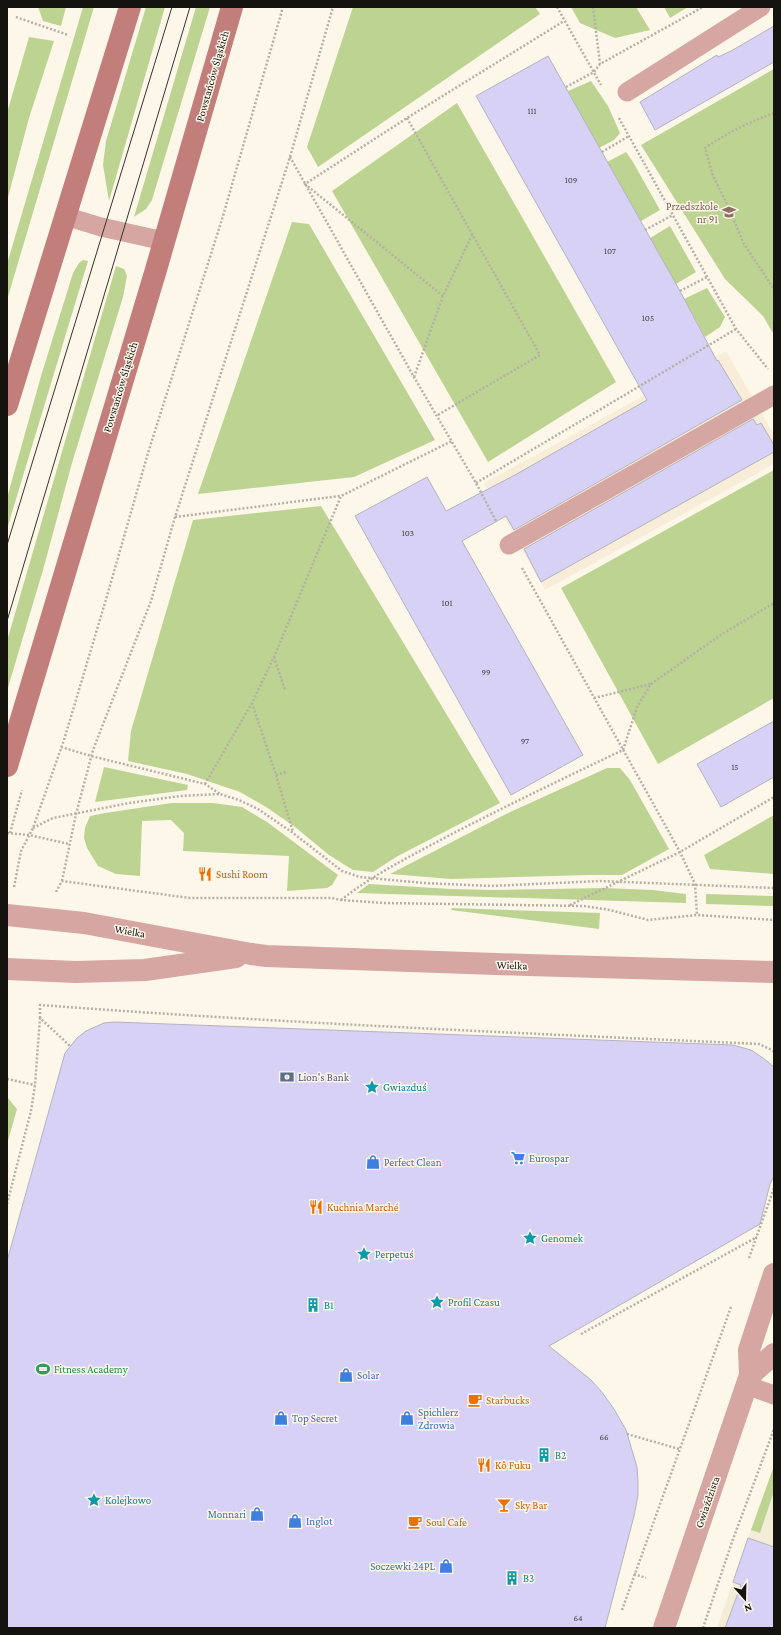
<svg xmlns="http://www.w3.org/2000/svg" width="781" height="1635" font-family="'Crimson Pro',serif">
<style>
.industrial{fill:#f8edd8}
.built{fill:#f3ecd7}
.green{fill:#bdd391}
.building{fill:#d7d1f6;stroke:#b4b2bf}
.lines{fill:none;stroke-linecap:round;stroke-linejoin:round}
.path{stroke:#b4b0a5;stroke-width:2.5;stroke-dasharray:2 2;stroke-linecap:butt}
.service{stroke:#d6a6a3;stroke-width:19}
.minor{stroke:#d6a6a3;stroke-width:22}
.tertiary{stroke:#d6a6a3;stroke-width:22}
.secondary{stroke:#c27e7a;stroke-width:22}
.tram{stroke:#37342e;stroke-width:1}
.labels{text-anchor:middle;stroke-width:3;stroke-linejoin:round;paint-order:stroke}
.number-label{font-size:9px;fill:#464248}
.street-label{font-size:11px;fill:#15130e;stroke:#fdf7ea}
.education-label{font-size:11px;fill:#785e54;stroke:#fdf7ea;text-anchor:end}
.food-label{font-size:11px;fill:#c56008;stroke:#fdf7ea;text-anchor:start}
.service-label{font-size:11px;fill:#4e5e75;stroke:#fdf7ea;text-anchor:start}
.culture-label{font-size:11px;fill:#0d838f;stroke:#fdf7ea;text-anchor:start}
.shop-label{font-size:11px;fill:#366cbe;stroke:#fdf7ea;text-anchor:start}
.leisure-label{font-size:11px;fill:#27864d;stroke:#fdf7ea;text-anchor:start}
</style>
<rect width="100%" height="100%" fill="#fdf7ea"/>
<path class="industrial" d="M726 351 774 435V464L545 590 484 483Z"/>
<path class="built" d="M774 1466V1628H717L748 1538Z"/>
<path class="green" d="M38 7H66L61 26 43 21Z
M83 7H94L7 300V264Z
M146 7H165L109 201 103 165 106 141Z
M196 7H210L152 200 146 209 134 217Z
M353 7H535L540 14 318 167 307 147Z
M571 7H636L650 30 615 38 580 23Z
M664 7H688L670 18Z
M29 37 54 41 29 118 7 201V113Z
M774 69V335L763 316 725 279 641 145Z
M591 81 608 106 620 133 614 140 599 148 568 91Z
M457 103 616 382 488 462 332 191Z
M626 152 633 162 660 210 641 221 607 162Z
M292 222 309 224 435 440 354 477 198 494Z
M670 226 696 272 676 284 650 238Z
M83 260 88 261 7 529V498L41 376 73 273 79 263Z
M116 266 124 269 127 276 123 297 72 463 43 570 7 691V641Z
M707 288 725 317 720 327 705 337 684 299Z
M774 470V698L658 764 561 588Z
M321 506 500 803 396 857 373 872 353 870 329 855 295 827 266 807 240 792 187 774 128 761 131 731 193 520Z
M104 767 188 785 187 790 95 802Z
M607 768H620L630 780 669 849 622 875H589L451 879 390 874 506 814Z
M172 803H213L242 807 267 822 338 875 332 885 327 888 287 891 289 856 183 851 184 833 171 820 142 821 140 876 116 874 98 866 87 848 84 838 85 828 90 816 105 813Z
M774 815V874L710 869 704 855Z
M369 884 451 889 492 890 604 888 653 890 686 894V903L357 893Z
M706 894 774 896V906L706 904Z
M452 908 600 913 599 929 451 910Z
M7 1097 17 1109 7 1144Z
M774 1466V1491L760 1533 751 1530Z"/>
<path class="building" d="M774 26V62L655 130 640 102 717 55 718 57 731 51Z
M548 56 680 291 717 361 718 360 742 400 514 530 506 516 462 541 583 755 511 795 355 516 427 477 446 511 515 475 647 400 476 96Z
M753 419 757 425 761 423 774 445V452L541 582 524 549Z
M774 721V777L721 807 697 764Z
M114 1022 733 1045 751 1050 763 1058 774 1067V1176L770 1184 760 1224 549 1346 591 1380 601 1391 614 1409 626 1430 637 1467 638 1482V1495L634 1516 605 1628H7V1261L65 1053 77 1038 86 1031 104 1023Z
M748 1538 774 1547V1628H725L741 1585 733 1582Z"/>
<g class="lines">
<path class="path" d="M557 7 601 85
M593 7 600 64
M16 17 68 35
M566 87 594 72 600 64 703 7
M774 113C749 122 727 133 705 148L713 176 727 204 744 244 774 289
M407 118 540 355 436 416
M619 118 736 329 768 369
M602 152 629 136
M290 157 414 377 476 483 496 521
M645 230 673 215
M680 291 707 277
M443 296 305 184 407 118 564 21
M414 377 443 296 472 235
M476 483 736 329
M175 517 340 496
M522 568 680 852 695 884 697 915
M274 657 285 690
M594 698 651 684
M252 703 276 775 293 832
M61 747 91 756 205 784 220 794
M276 775 286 772
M205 784 252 703 274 657 341 496 452 441
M33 828 53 818 129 803 180 796 220 794 239 800 258 809 293 833 342 871 360 877 424 883 491 886 600 881 774 888
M7 833 29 835 69 844
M10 833 22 790
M62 881 76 814 93 750 151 601 175 517 290 157 333 7
M14 887 21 851 33 828 64 740 107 596 148 453 223 216 283 7
M56 892 62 881 190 898H332L341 900 384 903 584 906 610 910 648 920 697 915 774 920
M341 900C374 874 411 856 448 836 506 806 564 778 623 750L637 707 651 684 719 636 774 603
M570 905 680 852 774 797
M40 1018V1005C280 1023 519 1033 759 1044L774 1051
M7 1079 35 1085
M7 1204 31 1111 35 1085 40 1018 70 1046
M749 1258 774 1188
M581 1334 757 1237
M627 1434 679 1449
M634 1574 646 1578
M622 1610 731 1307
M703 1628 732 1542 774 1429"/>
<path class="service" d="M627 92 761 7
M65 216 101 227 164 241
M509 545 774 395
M746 1385 774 1395"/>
<path class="minor" d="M750 1375 774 1354
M664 1628 750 1375 749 1350 774 1274"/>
<path class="tertiary" d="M7 915 84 923 251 954 266 956 527 965 774 972
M7 969 75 972 145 970 236 957"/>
<path class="secondary" d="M7 405 130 7
M7 766 155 273 232 7"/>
<path class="tram" d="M7 545 172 7
M7 621 190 7"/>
</g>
<defs>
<symbol id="school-bare" viewBox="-9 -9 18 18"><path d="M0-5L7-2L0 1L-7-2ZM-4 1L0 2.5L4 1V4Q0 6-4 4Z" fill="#8d6e63" stroke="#fdf7ea" stroke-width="2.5" paint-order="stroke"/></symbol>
<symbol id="restaurant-bare" viewBox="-9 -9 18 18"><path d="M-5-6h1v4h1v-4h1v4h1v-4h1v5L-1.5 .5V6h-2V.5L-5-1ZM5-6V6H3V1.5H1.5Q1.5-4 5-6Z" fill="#e8710a" stroke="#fdf7ea" stroke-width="2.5" paint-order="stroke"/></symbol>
<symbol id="bank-bare" viewBox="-9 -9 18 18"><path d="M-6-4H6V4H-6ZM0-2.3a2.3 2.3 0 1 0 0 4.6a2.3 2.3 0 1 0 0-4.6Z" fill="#5c6f8a" stroke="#fdf7ea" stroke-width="2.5" paint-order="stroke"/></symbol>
<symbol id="sight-bare" viewBox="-9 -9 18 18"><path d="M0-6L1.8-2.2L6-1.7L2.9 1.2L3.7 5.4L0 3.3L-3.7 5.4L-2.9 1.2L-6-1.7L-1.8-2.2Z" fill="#0f9aa8" stroke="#fdf7ea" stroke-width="2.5" paint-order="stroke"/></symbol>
<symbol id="supermarket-bare" viewBox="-9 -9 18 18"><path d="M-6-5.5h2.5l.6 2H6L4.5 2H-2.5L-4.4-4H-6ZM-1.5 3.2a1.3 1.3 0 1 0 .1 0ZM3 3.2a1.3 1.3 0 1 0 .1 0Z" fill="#3f7fe0" stroke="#fdf7ea" stroke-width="2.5" paint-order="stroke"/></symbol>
<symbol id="shop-bare" viewBox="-9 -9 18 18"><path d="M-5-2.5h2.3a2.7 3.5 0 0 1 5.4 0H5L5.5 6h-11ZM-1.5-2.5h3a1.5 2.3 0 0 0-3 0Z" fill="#3f7fe0" stroke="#fdf7ea" stroke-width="2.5" paint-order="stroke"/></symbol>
<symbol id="building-bare" viewBox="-9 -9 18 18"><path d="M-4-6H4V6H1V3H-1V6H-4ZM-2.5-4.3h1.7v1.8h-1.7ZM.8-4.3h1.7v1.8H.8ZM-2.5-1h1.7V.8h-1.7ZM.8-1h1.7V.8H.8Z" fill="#0f9aa8" stroke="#fdf7ea" stroke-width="2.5" paint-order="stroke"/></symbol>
<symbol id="stadium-bare" viewBox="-9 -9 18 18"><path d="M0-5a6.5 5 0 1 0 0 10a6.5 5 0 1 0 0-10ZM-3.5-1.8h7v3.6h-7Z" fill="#2e9e5b" stroke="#fdf7ea" stroke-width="2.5" paint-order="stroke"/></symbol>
<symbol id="cafe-bare" viewBox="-9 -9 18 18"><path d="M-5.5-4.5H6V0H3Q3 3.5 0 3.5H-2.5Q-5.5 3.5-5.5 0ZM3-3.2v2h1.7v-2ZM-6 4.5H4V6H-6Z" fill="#e8710a" stroke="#fdf7ea" stroke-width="2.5" paint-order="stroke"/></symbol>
<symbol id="bar-bare" viewBox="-9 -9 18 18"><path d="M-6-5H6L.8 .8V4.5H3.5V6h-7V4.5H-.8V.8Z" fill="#e8710a" stroke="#fdf7ea" stroke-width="2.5" paint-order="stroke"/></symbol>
</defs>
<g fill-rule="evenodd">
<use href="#school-bare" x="719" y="202" width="20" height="20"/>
<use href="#restaurant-bare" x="195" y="864" width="20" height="20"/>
<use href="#bank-bare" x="277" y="1067" width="20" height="20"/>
<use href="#sight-bare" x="362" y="1077" width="20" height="20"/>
<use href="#supermarket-bare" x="508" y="1148" width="20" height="20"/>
<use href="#shop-bare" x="363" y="1152" width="20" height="20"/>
<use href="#restaurant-bare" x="306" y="1197" width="20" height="20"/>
<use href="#sight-bare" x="520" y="1228" width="20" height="20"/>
<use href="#sight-bare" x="354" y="1244" width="20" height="20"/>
<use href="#sight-bare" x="427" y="1292" width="20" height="20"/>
<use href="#building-bare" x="303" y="1295" width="20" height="20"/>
<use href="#stadium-bare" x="33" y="1359" width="20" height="20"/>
<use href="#shop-bare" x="336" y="1365" width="20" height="20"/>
<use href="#cafe-bare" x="465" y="1390" width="20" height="20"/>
<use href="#shop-bare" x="271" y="1408" width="20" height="20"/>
<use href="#shop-bare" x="397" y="1408" width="20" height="20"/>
<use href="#building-bare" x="534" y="1445" width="20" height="20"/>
<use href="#restaurant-bare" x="474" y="1455" width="20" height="20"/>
<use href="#sight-bare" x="84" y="1490" width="20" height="20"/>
<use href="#bar-bare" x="494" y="1495" width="20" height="20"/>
<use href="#shop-bare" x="247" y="1504" width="20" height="20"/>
<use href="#shop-bare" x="285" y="1511" width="20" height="20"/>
<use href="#cafe-bare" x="405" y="1512" width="20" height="20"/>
<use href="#shop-bare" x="436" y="1556" width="20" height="20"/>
<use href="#building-bare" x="502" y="1568" width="20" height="20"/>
</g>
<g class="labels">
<g class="number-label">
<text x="532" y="114">111</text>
<text x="571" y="183">109</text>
<text x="610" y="254">107</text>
<text x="648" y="321">105</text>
<text x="408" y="536">103</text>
<text x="447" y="606">101</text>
<text x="486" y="675">99</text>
<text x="525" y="744">97</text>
<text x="735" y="770">15</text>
<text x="604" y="1440">66</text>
<text x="578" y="1621">64</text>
</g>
<g class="street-label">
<text transform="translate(212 76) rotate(-74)" y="4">Powstańców Śląskich</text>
<text transform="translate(120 387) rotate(-73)" y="4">Powstańców Śląskich</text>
<text transform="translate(130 931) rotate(10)" y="4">Wielka</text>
<text transform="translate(512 965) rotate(2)" y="4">Wielka</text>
<text transform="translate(707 1502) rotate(-71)" y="4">Gwiaździsta</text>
</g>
<g class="education-label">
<text x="718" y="210">Przedszkole<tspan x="718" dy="13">nr 91</tspan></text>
</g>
<g class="food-label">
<text x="216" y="878">Sushi Room</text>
<text x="327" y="1211">Kuchnia Marché</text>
<text x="486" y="1404">Starbucks</text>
<text x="495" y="1469">Kô Fuku</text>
<text x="515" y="1509">Sky Bar</text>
<text x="426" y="1526">Soul Cafe</text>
</g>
<g class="service-label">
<text x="298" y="1081">Lion's Bank</text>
</g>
<g class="culture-label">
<text x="383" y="1091">Gwiazduś</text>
<text x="541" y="1242">Genomek</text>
<text x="375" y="1258">Perpetuś</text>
<text x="448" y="1306">Profil Czasu</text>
<text x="324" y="1309">B1</text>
<text x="555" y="1459">B2</text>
<text x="105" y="1504">Kolejkowo</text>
<text x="523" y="1582">B3</text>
</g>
<g class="shop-label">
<text x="529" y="1162">Eurospar</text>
<text x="384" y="1166">Perfect Clean</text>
<text x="357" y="1379">Solar</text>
<text x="418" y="1416">Spichlerz<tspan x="418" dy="13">Zdrowia</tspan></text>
<text x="292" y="1422">Top Secret</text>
<text x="246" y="1518" text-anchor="end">Monnari</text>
<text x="306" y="1525">Inglot</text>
<text x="435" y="1570" text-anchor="end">Soczewki 24PL</text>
</g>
<g class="leisure-label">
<text x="54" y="1373">Fitness Academy</text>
</g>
</g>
<rect width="781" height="1635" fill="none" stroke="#15130e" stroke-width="16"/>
<g transform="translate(745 1599) rotate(160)" stroke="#fdf7ea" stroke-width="3" paint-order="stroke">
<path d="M0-3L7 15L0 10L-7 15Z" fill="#15130e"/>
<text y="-6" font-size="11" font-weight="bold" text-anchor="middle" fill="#15130e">N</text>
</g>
</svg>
